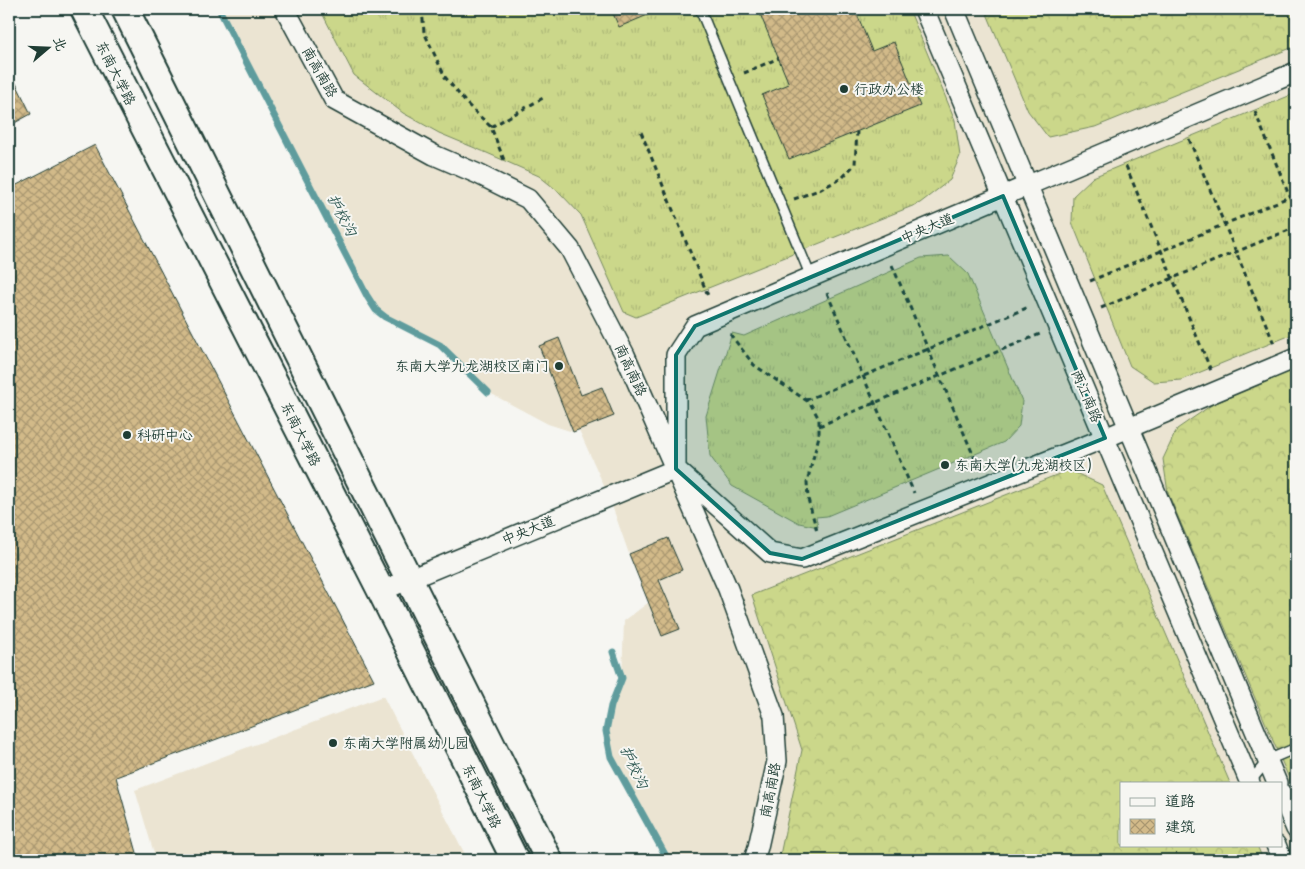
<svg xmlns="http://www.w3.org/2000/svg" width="1305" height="869" font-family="'Playpen Sans','LXGW WenKai TC',sans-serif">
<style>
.built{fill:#ebe4d2;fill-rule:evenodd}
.grass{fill:url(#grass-tufts);stroke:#758a5f}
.forest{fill:url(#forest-crowns);stroke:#758a5f}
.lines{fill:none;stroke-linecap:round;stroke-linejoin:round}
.stream{stroke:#5f9c9d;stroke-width:7}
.building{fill:url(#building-cross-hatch);stroke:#1f3d34}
.service-casing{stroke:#1f3d34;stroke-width:12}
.minor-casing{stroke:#1f3d34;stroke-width:22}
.secondary-casing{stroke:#1f3d34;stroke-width:30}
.path{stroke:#1f3d34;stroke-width:3;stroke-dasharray:5 4;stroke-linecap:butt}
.service{stroke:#f6f6f2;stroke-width:9}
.minor{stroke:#f6f6f2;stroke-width:19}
.secondary{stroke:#f6f6f2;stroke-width:26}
.marked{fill:#0f766e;fill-opacity:0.2;stroke:#0f766e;stroke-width:4;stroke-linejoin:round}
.poi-dot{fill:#1f3d34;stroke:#f6f6f2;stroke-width:2}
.labels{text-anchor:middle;stroke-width:4;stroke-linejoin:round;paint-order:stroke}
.street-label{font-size:14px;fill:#1f3d34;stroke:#f6f6f2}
.poi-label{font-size:14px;fill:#1f3d34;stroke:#f6f6f2;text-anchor:start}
.water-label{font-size:15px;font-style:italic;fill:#345d57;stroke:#f6f6f2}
</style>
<defs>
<pattern id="grass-tufts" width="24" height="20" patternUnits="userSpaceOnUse" patternTransform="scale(1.25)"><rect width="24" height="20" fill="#cbd78a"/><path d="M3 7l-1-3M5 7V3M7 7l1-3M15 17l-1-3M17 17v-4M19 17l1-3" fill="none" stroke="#aeb978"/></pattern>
<pattern id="forest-crowns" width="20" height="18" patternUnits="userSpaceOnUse" patternTransform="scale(1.25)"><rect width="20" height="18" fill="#cbd78a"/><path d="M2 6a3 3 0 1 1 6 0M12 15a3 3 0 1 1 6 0" fill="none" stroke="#aeb978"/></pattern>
<pattern id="building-cross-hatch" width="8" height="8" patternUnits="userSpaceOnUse" patternTransform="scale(1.25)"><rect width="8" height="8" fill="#d2ba89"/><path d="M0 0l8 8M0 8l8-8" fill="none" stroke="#aa9871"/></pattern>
</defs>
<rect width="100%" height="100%" fill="#f6f6f2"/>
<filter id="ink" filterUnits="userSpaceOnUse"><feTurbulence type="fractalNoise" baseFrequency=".02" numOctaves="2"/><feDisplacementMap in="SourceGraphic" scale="10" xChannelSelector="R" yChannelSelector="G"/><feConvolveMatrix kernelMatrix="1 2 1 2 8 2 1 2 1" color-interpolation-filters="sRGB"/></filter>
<g filter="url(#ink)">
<path class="built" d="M219 9H1296V860H668L611 757 606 731 611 706 622 678 624 621 649 602 629 554 609 497 579 430 573 432 548 424 488 392 440 345 385 317 376 310 367 296ZM1121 783H1281V845H1121Z
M383 696 468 860H156L135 790Z"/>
<path class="grass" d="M320 9H909L955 120 960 156 950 180 920 203 636 317 624 312 581 215 559 192 539 176 487 153 439 133 403 113 354 75Z
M1296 93V333L1181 380 1154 382 1130 366 1072 222 1073 196 1093 177Z
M949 256 968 274 1022 401 1019 426 1004 442 827 516 816 517 818 527 799 523 732 486 710 456 706 416 732 333 744 336 921 258Z"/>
<path class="forest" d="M985 9H1296V46L1095 127 1048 137 1028 111Z
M1296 369V795L1168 493 1163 459 1177 429 1213 404Z
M1069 470 1102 485 1230 783H1121V845H1257L1263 860H779L802 750 752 595Z"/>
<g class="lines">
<path class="stream" d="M219 9 367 296 376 310 385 317 440 345 488 392
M613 652 622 678 611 706 606 731 611 757 668 860"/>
</g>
<path class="building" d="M611 9H662L619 27Z
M758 9H855L872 51 894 42 920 106 789 159 762 95 789 84Z
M9 69 31 114 9 126Z
M95 145 374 680 116 777 139 860H9V189Z
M559 338 581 395 602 387 614 416 573 432 539 346Z
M668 538 682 570 659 580 680 629 662 636 629 554Z"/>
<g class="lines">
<defs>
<path id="service" d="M700 9 811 277
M1250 782 1268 760 1296 748"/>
<path id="minor" d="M285 9 334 100 434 155 478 174 528 199 570 249 625 355 728 589 774 716 777 761 758 847 754 860
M924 9 1250 783
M954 9 1277 783
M1296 72 695 326 676 355V469L770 553 802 559 1105 438 1296 358
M381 591 676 469
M1281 793 1296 829
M1276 845 1282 860"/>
<path id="secondary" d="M84 9 381 591 515 860
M125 9 549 860"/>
</defs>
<use href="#service" class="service-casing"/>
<use href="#minor" class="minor-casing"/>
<use href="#secondary" class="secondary-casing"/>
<path class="path" d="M422 9 424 32 445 77 466 103 491 127 504 160 502 163
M744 73 779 58
M1255 112 1296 212
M491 127 543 98
M641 132 709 298
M1189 139 1275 346
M1126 166 1212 373
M794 199 819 190 842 178 855 164 857 131
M892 265 978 466
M1090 281 1296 194
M827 293 914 493
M1101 308 1296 227
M730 334 754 365 810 403 819 419V436L807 482 808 499 817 531
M806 400 1029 307
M819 426 1040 334"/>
<use href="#service" class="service"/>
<use href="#minor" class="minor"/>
<use href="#secondary" class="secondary"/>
</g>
</g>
<path class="marked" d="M1003 196 1105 438 802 559 770 553 676 469V355L695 326Z"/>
<g class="poi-dot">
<circle cx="844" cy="89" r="5"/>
<circle cx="559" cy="366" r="5"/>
<circle cx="127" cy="435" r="5"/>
<circle cx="945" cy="465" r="5"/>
<circle cx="333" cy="743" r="5"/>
</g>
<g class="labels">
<g class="street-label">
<text transform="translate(320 72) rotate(60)" y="5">南高南路</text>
<text transform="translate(116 73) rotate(63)" y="5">东南大学路</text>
<text transform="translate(927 228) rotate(-23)" y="5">中央大道</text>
<text transform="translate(631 370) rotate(65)" y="5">南高南路</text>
<text transform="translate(1087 396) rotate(67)" y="5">两江南路</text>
<text transform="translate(301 434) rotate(63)" y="5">东南大学路</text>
<text transform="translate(528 530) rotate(-22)" y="5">中央大道</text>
<text transform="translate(770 790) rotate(-79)" y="5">南高南路</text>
<text transform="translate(482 796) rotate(64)" y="5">东南大学路</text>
</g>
<g class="poi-label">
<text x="854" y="94">行政办公楼</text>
<text x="549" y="371" text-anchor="end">东南大学九龙湖校区南门</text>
<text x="137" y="440">科研中心</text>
<text x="955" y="470">东南大学(九龙湖校区)</text>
<text x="343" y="748">东南大学附属幼儿园</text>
</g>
<g class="water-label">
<text transform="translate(342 215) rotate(62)" y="5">护校沟</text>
<text transform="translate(634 767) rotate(65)" y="5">护校沟</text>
</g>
</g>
<rect width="1305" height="869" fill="none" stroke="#f6f6f2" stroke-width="30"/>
<rect x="15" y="15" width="1275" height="839" fill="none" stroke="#1f3d34" stroke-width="2" filter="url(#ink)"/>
<rect x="1120" y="782" width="162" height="65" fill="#f6f6f2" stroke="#a0aca6"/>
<rect x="1130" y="798" width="25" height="8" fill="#f6f6f2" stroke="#a0aca6"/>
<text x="1165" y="806" font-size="15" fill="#1f3d34">道路</text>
<rect x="1130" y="819" width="25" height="15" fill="url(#building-cross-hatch)" stroke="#a0aca6"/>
<text x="1165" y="832" font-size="15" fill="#1f3d34">建筑</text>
<g transform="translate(48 48) rotate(71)" stroke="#f6f6f2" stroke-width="4" paint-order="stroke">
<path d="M0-4L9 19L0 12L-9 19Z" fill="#1f3d34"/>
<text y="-8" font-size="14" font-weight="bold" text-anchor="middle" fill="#1f3d34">北</text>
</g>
</svg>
